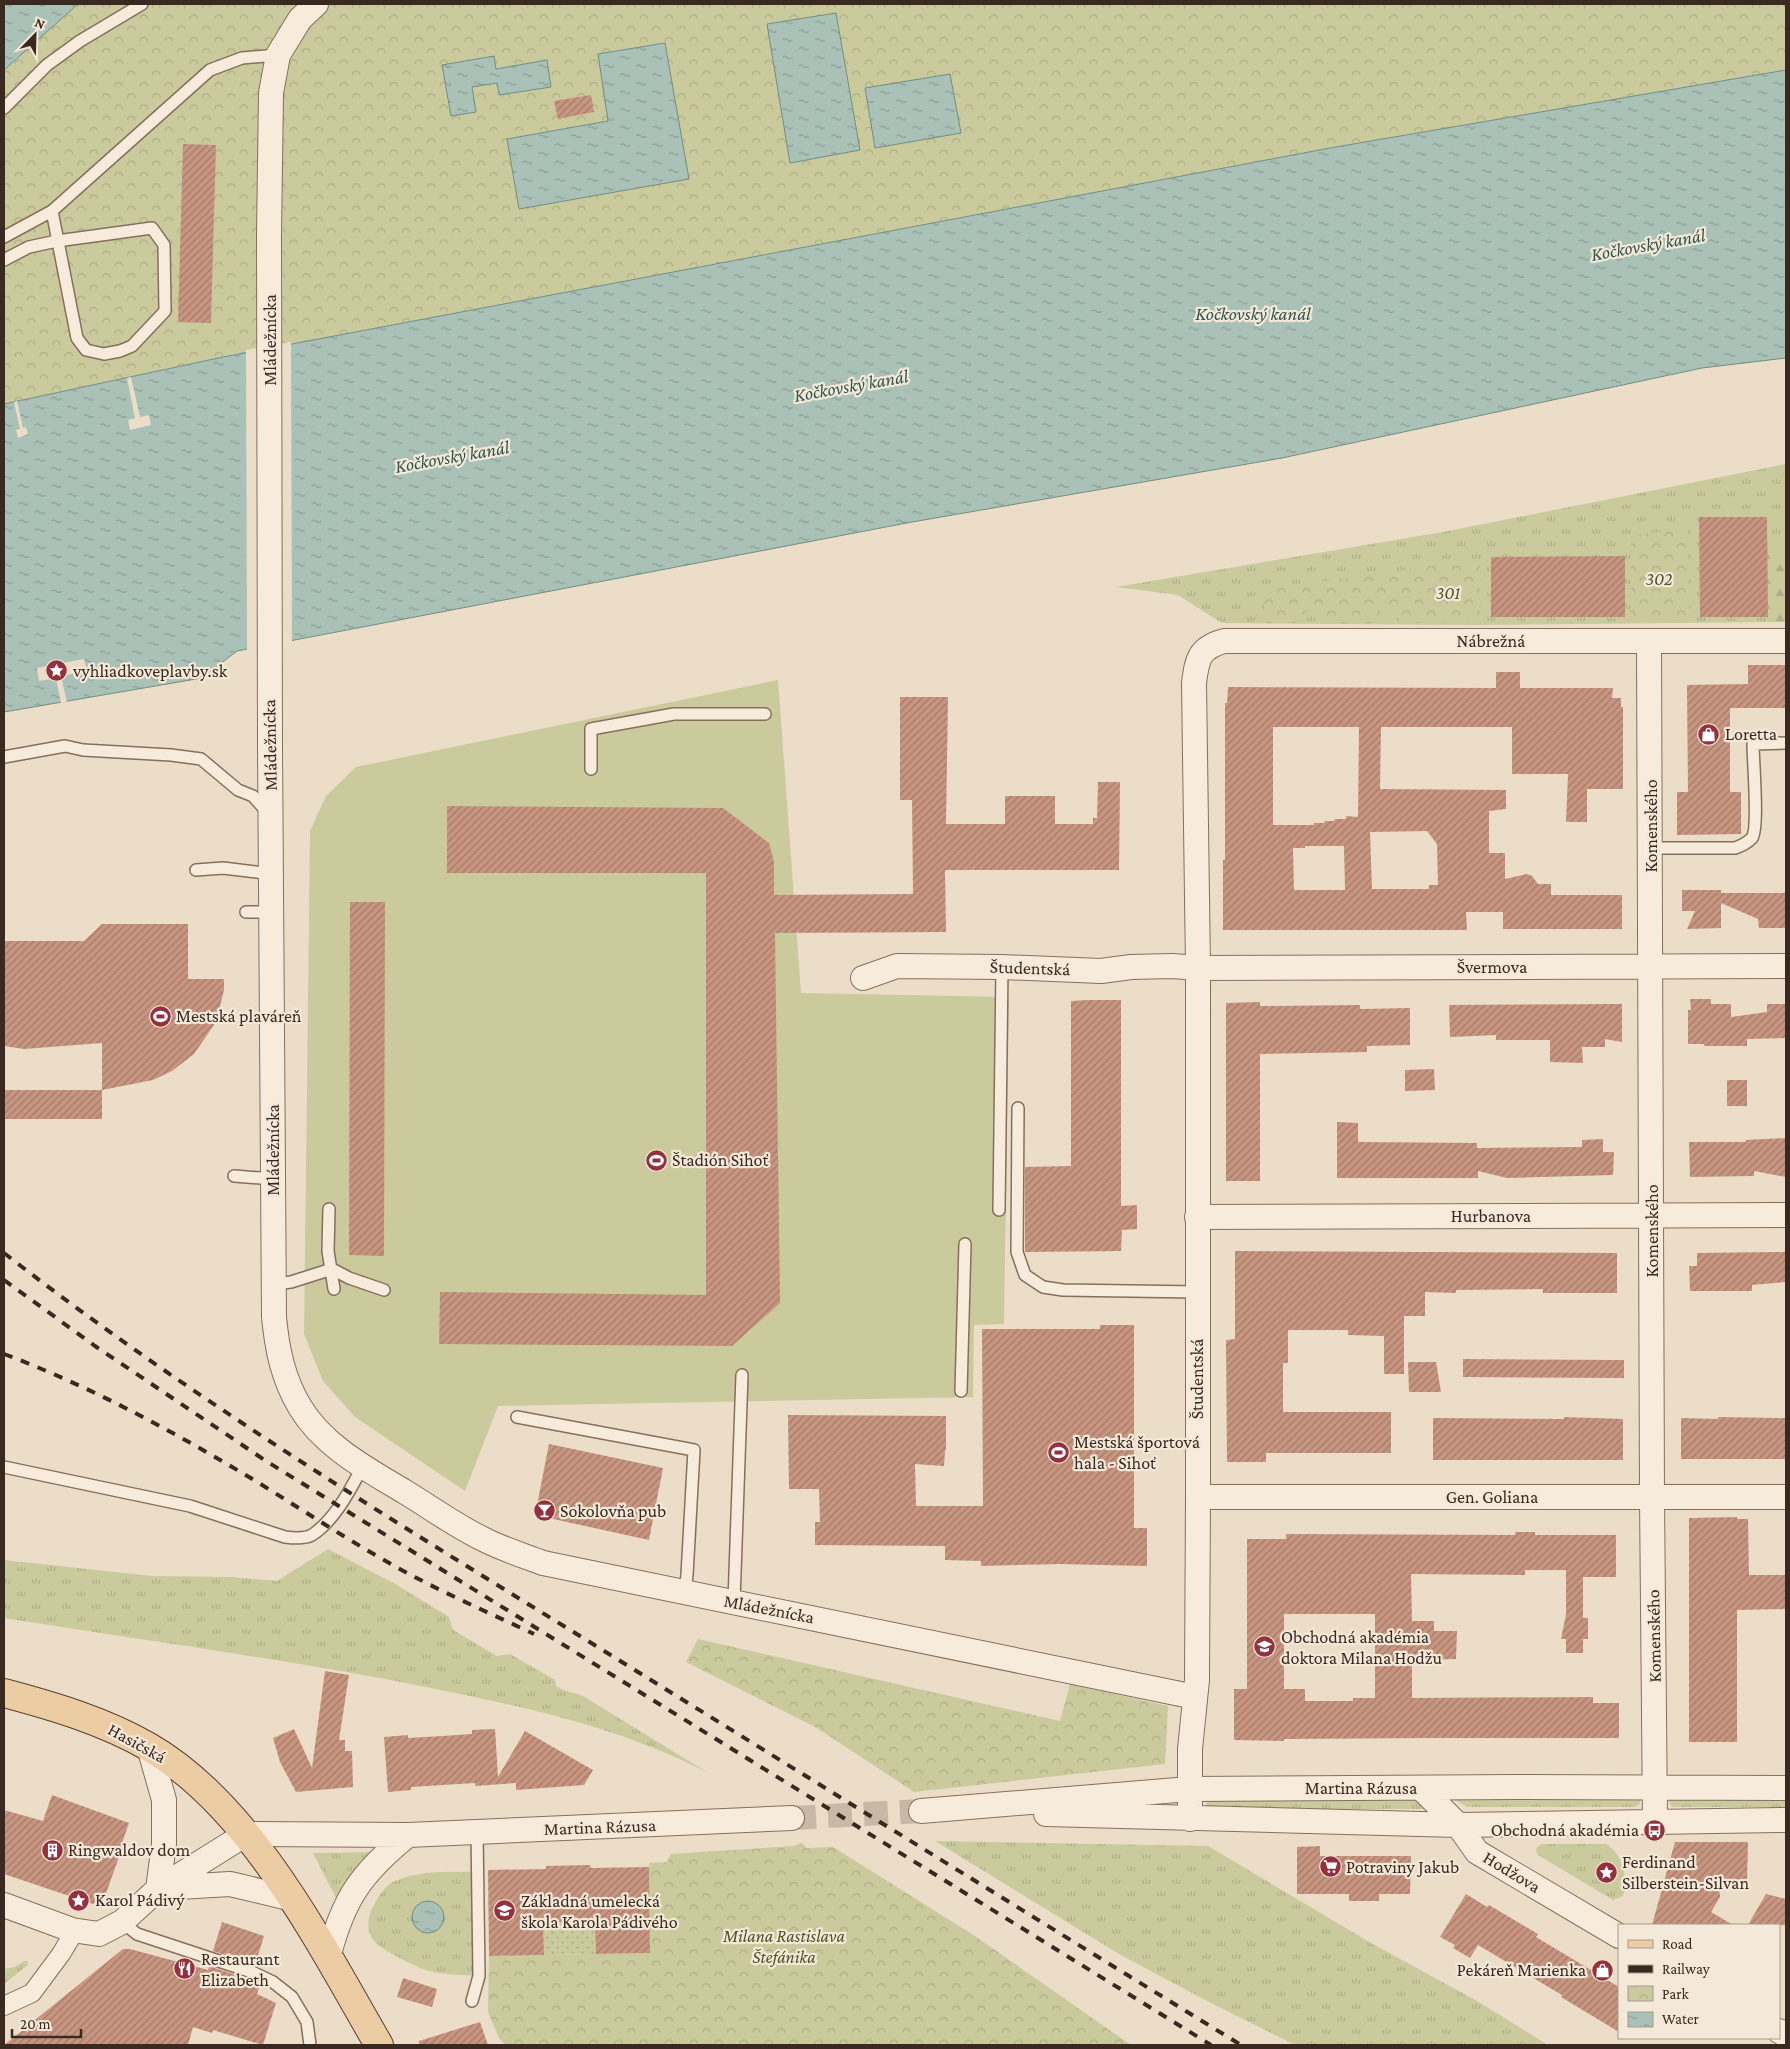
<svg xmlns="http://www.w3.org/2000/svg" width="1790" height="2049" font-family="'Crimson Pro',serif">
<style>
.grass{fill:url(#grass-tufts)}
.forest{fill:url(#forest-firs)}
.park{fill:url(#park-crowns)}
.garden{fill:url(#garden-dots)}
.pitch{fill:#caca9d}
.water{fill:url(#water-ripples);stroke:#708f83}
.pier{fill:#ecddc8}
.building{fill:url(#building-hatch);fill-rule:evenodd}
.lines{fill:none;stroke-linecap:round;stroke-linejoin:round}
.minor-tunnel{stroke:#c8b9a7;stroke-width:24;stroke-dasharray:24 12;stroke-linecap:butt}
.service-casing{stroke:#876f5e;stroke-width:14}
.pedestrian-casing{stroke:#876f5e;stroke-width:20}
.minor-casing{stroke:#876f5e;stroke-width:26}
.primary-casing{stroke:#563e32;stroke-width:30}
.service{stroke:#f7ebdb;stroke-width:11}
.pedestrian{stroke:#f7ebdb;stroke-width:18}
.minor{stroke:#f7ebdb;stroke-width:24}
.primary{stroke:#eccca3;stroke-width:28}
.rail{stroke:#392921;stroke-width:4;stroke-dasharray:9 9;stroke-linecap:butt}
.labels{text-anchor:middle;stroke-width:4.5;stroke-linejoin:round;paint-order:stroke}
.street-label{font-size:18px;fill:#392921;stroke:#f4e8d8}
.park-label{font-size:18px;font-style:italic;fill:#4e5429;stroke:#f4e8d8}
.poi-label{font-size:18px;fill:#392921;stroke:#f4e8d8;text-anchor:start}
.water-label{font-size:19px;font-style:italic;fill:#315750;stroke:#f4e8d8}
</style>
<defs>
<pattern id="grass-tufts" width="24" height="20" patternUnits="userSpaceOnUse" patternTransform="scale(1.25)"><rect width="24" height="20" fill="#caca9d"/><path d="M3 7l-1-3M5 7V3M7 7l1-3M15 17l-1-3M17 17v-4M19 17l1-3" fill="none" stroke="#aeae87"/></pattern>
<pattern id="forest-firs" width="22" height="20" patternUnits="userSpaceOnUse" patternTransform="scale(1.25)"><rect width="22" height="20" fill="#caca9d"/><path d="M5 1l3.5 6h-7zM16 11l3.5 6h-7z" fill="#aeae87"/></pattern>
<pattern id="park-crowns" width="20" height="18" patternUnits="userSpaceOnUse" patternTransform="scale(1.25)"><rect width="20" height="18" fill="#caca9d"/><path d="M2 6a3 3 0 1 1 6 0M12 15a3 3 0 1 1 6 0" fill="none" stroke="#aeae87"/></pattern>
<pattern id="garden-dots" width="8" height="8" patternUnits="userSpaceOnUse" patternTransform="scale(1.25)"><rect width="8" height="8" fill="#caca9d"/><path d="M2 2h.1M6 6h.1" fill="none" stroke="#aeae87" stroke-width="1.8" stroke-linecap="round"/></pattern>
<pattern id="water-ripples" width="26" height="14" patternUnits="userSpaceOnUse" patternTransform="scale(1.25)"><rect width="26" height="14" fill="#a9c1b7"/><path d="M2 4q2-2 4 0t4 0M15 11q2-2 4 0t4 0" fill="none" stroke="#8b9d94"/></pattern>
<pattern id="building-hatch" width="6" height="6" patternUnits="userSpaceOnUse" patternTransform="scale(1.25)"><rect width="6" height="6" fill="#c89581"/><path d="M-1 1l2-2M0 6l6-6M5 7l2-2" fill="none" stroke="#a37a69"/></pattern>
</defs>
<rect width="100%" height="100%" fill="#ecddc8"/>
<path class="grass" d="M1786 464V622L1478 625 1222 623 1178 595 1116 587 1443 532Z
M328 1549 397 1585 449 1617 453 1630 497 1656 510 1654 555 1680 556 1686C565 1692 573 1692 583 1696L710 1774C625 1729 530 1708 436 1689 293 1660 148 1641 4 1618V1560L152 1576 232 1577 277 1581Z
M1786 1794V1807H1672L1668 1799Z
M1409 1796 1421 1802 1425 1807 1424 1809H1210L1207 1807 1206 1801 1207 1798Z
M1640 1798V1804L1634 1807H1467L1454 1799Z
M935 1841 1208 1846 1371 1943 1477 2001 1548 2045H1295L1207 2001 1119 1954Z
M1542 1844H1606C1623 1854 1628 1877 1623 1896L1613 1900 1538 1855 1536 1851 1537 1847Z
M373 1852 338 1902 313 1853Z
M479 1872V1976C461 1975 443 1975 426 1970 416 1967 382 1950 375 1942 366 1933 367 1917 373 1907 378 1897 385 1885 395 1881 421 1870 451 1872 479 1872Z
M24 1961H27L28 1965 4 1984V1969L15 1967Z"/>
<path class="forest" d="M1767 547 1786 550V622H1768Z"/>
<path class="park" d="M78 4H1786V70L1330 148 223 357 4 404V70Z
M1688 527 1689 621 1630 622 1631 536Z
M1480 559V622L1399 623 1398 610H1380V623H1324L1323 610 1305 611V623H1266L1263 590Z
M698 1639 1060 1721 1070 1684 1168 1706 1165 1764 914 1792 817 1728 686 1662Z
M802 1843 807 1848 833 1847 975 1936 1131 2045H505L499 2038 488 2012 489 1956 650 1953 649 1863 667 1862 671 1854 793 1846Z"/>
<path class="garden" d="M595 1920 596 1954 544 1955 543 1921Z"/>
<path class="pitch" d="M778 680 801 993 1009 997 1004 1324 974 1325 973 1397 498 1406 465 1491 355 1417 323 1381 304 1334 310 831 326 796 356 767Z"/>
<path class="water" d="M4 4H78L4 70Z
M836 13 860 150 790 163 767 24Z
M665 43 689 179 519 209 507 139 608 121 598 54Z
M494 56 496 69 547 60 551 87 499 95 497 83 472 87 476 112 451 116 442 65Z
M1786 70V358L1702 368 1282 458 912 522 237 651 202 678 4 712V404L223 357 1330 148Z
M950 74 961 133 875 148 865 88Z
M412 1917a16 16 0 1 1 32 0a16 16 0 1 1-32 0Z"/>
<path class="pier" d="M291 342 292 643 247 652 246 350Z
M131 377 140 417 149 415 151 425 130 430 128 420 135 418 127 378Z
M17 401 23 428 26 427 28 434 18 438 16 430 20 429 14 402Z
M84 659 87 671 61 676 67 703 61 704 56 678 39 681 37 668Z"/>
<path class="building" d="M591 95 594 112 558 119 554 101Z
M183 144 216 145 211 323 178 322Z
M1699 517H1767L1768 617H1700Z
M1625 556V617H1491V557Z
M1748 665H1786V708H1730V792H1741V834L1677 835V792H1688L1687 685 1748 684Z
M1496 672H1520V688H1613L1612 698H1621V707H1623V789H1587V822H1566L1568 774H1512V727H1381L1380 789 1506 790V809L1489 811V853H1505V879L1527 874 1532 876 1538 884H1551V895H1622V929H1503V912H1466L1467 930H1223V860H1225V703H1227L1228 687 1496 688ZM1273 727H1359L1358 817 1346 816V819H1335L1334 821H1325L1324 823H1314V825H1273ZM1427 831 1437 844 1438 885H1429V889H1372L1370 832ZM1305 846H1344L1345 890H1294L1293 848H1305Z
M900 697H948L946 824H1005V796H1055V824H1093V818H1097L1098 782H1120L1119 870H945L946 932 775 933 780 1303 732 1346 439 1344 440 1292 706 1295V873H447V806L723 808 769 843 774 862V895L913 894 912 800H900Z
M1682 890H1721V893H1786V928H1759L1758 919 1721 903V928L1687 929 1695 911H1682Z
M350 902H385L384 1256 349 1255Z
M102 924H188V979H224V990L216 1022 194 1054 172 1071 153 1080 102 1090V1119H4V1090H102V1043L24 1049 4 1046V941H84Z
M1690 999H1711V1004H1731V1017L1767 1012V1004H1786V1038L1747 1039V1046H1704V1044H1688V1010H1691Z
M1087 1000H1121V1206L1137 1205V1229L1122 1230 1121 1251 1025 1252V1167L1071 1166V1001Z
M1260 1002V1006L1360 1005V1009L1410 1008V1045L1367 1046V1052L1260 1054V1181H1226V1003Z
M1622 1004V1042L1605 1039V1047H1582L1583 1063 1550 1062V1040H1496V1035L1450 1037 1449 1005Z
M1434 1069 1435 1090 1405 1091V1070Z
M1727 1080H1747V1106H1727Z
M1337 1122 1358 1123V1142L1477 1143V1148L1582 1147V1140L1603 1139V1152H1614L1613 1175 1507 1178 1478 1171V1178H1337Z
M1786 1138V1177L1754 1171V1176L1690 1177 1689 1142H1746V1140Z
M1235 1251 1617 1253V1293H1543V1289L1456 1290V1293L1425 1292V1316H1404V1374H1384V1336L1348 1335V1330H1288V1363H1283V1412H1391V1453H1266V1462H1227L1226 1340 1235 1339Z
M1786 1252V1282L1752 1285V1291H1690L1689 1266H1697V1253Z
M1100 1325H1134V1528H1147V1566L1059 1564 981 1566V1561L945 1560V1546L815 1545V1522H820L819 1489H789L788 1415 946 1416V1450H945L944 1466 915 1464 916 1506H983L982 1329H1100Z
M1463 1359 1624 1360V1378L1463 1377Z
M1408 1362H1436L1441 1392H1409Z
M1564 1417 1623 1419V1460H1433V1418L1564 1419Z
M1718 1417 1786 1418V1459H1681V1418L1718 1419Z
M549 1444 663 1468 649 1540 535 1515Z
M1737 1517V1519H1748L1749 1575H1786V1609L1737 1610V1742H1689V1518Z
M1515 1532H1535V1535H1616V1577H1583V1618H1588V1639H1583V1653H1566V1639H1561L1566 1614V1570H1525V1575L1411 1574 1412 1621H1434V1631H1457L1456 1659 1412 1660V1698L1593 1697V1703H1619V1738H1435L1284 1739V1741L1234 1740V1689H1247V1539H1286V1534L1515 1535ZM1284 1614H1375V1698H1353V1701H1305V1689H1284Z
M325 1671 349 1675 339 1740H345V1751H352L353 1787 296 1792 280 1762 273 1738 294 1729 312 1768Z
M495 1729 498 1777 525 1731 593 1770 584 1785 516 1790V1783L475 1786V1783L411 1787V1790L388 1792 384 1737 408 1735V1738L443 1736 472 1734V1730Z
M52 1795 129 1823 122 1843H124L104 1899 93 1904 4 1874V1810L43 1821Z
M1675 1842H1748L1747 1881H1719L1720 1897 1711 1912 1733 1925H1652Z
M1320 1846V1856H1411L1410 1894H1379V1901H1349V1894H1297V1847Z
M590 1865 591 1868 649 1867 650 1953 596 1954 595 1922H543L544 1955 489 1956 488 1870 546 1869V1866Z
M1466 1894 1487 1907 1489 1905 1538 1934 1536 1937 1619 1987V2032L1561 1997 1562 1995 1478 1945 1470 1958 1453 1948 1455 1945 1440 1937Z
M1766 1894 1786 1899V1925H1748Z
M222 1922 264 1936 255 1965 213 1951Z
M123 1949H130L208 1970 209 1966 251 1980 249 1984 259 1988 257 1994 276 2003 263 2045 213 2030 212 2033 193 2027 188 2045H4Z
M403 1978 437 1989 432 2007 397 1997Z
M480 2022 488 2045H419V2041Z"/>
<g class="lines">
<path class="minor-tunnel" d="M792 1818 921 1811"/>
<defs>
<path id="service" d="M4 108 47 65 80 41 142 4
M4 237 52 211 210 70 242 58 278 55
M4 260 29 247 57 241 152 228 164 245 165 311 132 346 120 351 104 354 86 350 77 338 52 211
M4 757 65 746 83 750 171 755 201 759 238 790 253 796 268 813
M591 769V729L674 714H765
M1651 848H1735C1741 846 1747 843 1752 838 1759 828 1753 760 1753 744L1786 743
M196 870 223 868 272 874
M246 912H272
M1018 1108 1017 1252 1025 1275 1043 1287 1063 1290 1197 1292
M234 1176 273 1179
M329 1209 328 1251 334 1289
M999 1210 1002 967
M274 1284 291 1282 332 1269 349 1278 384 1290
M961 1391 965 1244
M517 1417 694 1450 687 1575 685 1592
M4 1467 190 1506 285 1537C293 1538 305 1539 312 1535 335 1520 350 1490 363 1466
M734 1601 742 1375
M122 1922 137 1934 252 1972 273 1982 292 1997 307 2022 310 2045
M472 2001 479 1976 477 1832"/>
<path id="pedestrian" d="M4 2006 32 1993 61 1954 70 1939"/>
<path id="minor" d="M316 4 300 19 278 55 271 93 269 235 270 745 274 1317C277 1349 283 1379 300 1407 323 1446 367 1469 405 1492 430 1507 456 1526 483 1539 502 1549 522 1555 543 1563L1195 1697
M1649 641 1652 1498 1655 1821
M863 978 897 966 1002 967 1101 971 1131 967 1172 966 1198 968 1786 966
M1197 1217 1786 1215
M1198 1497H1786
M149 1747 164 1800V1844L158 1889
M1422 1789 1458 1825 1477 1852 1619 1936
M921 1811 1189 1789 1516 1787 1786 1788
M1046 1814 1458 1825 1786 1820
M1190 1819V1749L1197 1680 1198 1497V968L1194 683C1197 659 1199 648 1224 641H1786
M162 1888 230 1884 293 1899
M4 1905 72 1930 99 1934 122 1922 158 1889 246 1834 408 1835 792 1818
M328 1958C343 1899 361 1873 408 1835
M1779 2031 1786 2035"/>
<path id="primary" d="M4 1693C53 1706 104 1721 149 1747 251 1806 321 1945 379 2045"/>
</defs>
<use href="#service" class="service-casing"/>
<use href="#pedestrian" class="pedestrian-casing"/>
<use href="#minor" class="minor-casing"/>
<use href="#primary" class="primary-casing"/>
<use href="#service" class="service"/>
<use href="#pedestrian" class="pedestrian"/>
<use href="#minor" class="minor"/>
<use href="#primary" class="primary"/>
<path class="rail" d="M4 1253C189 1397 389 1518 588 1641 806 1776 1023 1911 1241 2045
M4 1280 95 1346 266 1461 1211 2045
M4 1354C92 1387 174 1432 254 1480 298 1507 340 1535 384 1560 432 1588 483 1610 534 1634"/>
</g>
<defs>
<symbol id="sight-disc" viewBox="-11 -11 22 22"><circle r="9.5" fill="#93323e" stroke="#f4e8d8"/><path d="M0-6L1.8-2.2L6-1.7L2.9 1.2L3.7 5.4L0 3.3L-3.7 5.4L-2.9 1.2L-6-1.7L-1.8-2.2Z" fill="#fff"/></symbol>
<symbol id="shop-disc" viewBox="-11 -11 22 22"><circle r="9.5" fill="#93323e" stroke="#f4e8d8"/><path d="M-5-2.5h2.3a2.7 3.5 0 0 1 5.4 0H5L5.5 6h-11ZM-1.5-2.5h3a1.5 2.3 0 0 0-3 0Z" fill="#fff"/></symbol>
<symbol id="stadium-disc" viewBox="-11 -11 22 22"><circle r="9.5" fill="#93323e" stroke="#f4e8d8"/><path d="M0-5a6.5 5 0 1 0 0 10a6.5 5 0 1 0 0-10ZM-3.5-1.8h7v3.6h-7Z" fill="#fff"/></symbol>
<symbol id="bar-disc" viewBox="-11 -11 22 22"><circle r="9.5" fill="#93323e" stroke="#f4e8d8"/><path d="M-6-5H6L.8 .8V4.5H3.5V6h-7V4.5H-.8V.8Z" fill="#fff"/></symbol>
<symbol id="school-disc" viewBox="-11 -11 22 22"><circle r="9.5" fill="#93323e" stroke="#f4e8d8"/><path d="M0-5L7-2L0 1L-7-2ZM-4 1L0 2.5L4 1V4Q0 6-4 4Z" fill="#fff"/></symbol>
<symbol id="bus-disc" viewBox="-11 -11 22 22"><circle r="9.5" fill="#93323e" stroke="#f4e8d8"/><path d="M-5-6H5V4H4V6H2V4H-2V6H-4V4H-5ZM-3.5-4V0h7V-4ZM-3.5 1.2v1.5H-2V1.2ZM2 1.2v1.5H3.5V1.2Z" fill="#fff"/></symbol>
<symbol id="building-disc" viewBox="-11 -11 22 22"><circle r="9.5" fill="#93323e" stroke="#f4e8d8"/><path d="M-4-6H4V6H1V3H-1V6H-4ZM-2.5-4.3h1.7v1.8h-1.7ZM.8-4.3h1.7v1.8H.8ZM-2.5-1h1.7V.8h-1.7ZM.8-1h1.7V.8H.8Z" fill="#fff"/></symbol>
<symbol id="supermarket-disc" viewBox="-11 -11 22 22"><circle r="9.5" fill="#93323e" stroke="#f4e8d8"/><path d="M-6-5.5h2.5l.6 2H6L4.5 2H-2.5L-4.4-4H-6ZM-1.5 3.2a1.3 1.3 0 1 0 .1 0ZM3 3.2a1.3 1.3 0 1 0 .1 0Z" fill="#fff"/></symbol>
<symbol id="restaurant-disc" viewBox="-11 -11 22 22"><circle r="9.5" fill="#93323e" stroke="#f4e8d8"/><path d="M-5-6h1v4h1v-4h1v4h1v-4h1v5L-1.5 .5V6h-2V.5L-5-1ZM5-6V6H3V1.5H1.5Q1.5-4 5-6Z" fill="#fff"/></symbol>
</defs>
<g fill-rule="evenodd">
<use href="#sight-disc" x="44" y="658" width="25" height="25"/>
<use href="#shop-disc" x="1696" y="722" width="25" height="25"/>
<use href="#stadium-disc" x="148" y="1004" width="25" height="25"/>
<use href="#stadium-disc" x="644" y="1148" width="25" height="25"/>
<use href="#stadium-disc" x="1046" y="1440" width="25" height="25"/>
<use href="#bar-disc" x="532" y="1498" width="25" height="25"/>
<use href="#school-disc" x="1252" y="1634" width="25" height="25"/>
<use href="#bus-disc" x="1642" y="1818" width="25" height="25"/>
<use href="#building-disc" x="40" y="1838" width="25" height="25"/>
<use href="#supermarket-disc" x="1318" y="1854" width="25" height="25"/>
<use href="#sight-disc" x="1594" y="1860" width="25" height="25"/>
<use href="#sight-disc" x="66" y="1888" width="25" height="25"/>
<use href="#school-disc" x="492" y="1898" width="25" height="25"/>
<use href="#restaurant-disc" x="172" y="1956" width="25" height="25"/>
<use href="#shop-disc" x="1590" y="1958" width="25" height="25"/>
</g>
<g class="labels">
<g class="street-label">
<text transform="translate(270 340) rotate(-90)" y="6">Mládežnícka</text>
<text x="1491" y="647">Nábrežná</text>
<text transform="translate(270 745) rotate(-91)" y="6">Mládežnícka</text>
<text transform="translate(1651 826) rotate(-90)" y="6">Komenského</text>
<text x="1492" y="973">Švermova</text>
<text transform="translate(1030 968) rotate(2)" y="6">Študentská</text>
<text transform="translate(273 1150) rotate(-90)" y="6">Mládežnícka</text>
<text x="1491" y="1222">Hurbanova</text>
<text transform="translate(1652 1231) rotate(-90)" y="6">Komenského</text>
<text transform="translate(1197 1379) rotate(-90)" y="6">Študentská</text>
<text x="1492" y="1503">Gen. Goliana</text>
<text transform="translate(769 1609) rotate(11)" y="6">Mládežnícka</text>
<text transform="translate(1654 1636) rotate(-91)" y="6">Komenského</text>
<text transform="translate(137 1743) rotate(29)" y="6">Hasičská</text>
<text x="1361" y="1794">Martina Rázusa</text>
<text transform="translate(600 1827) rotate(-2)" y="6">Martina Rázusa</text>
<text transform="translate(1512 1872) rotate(31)" y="6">Hodžova</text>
</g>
<g class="park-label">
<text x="1659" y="585">302</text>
<text x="1448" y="599">301</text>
<text x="784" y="1942">Milana Rastislava<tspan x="784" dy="21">Štefánika</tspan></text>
</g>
<g class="poi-label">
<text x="73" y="677">vyhliadkoveplavby.sk</text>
<text x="1725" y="740">Loretta</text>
<text x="176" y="1022">Mestská plaváreň</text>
<text x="672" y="1166">Štadión Sihoť</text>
<text x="1074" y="1448">Mestská športová<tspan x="1074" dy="21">hala - Sihoť</tspan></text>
<text x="560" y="1517">Sokolovňa pub</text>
<text x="1281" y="1643">Obchodná akadémia<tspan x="1281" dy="21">doktora Milana Hodžu</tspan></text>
<text x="1639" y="1836" text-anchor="end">Obchodná akadémia</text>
<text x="68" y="1856">Ringwaldov dom</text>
<text x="1622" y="1868">Ferdinand<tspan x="1622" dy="21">Silberstein-Silvan</tspan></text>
<text x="1346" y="1873">Potraviny Jakub</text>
<text x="95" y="1906">Karol Pádivý</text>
<text x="521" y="1907">Základná umelecká<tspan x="521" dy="21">škola Karola Pádivého</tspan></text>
<text x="201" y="1965">Restaurant<tspan x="201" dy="21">Elizabeth</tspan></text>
<text x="1586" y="1976" text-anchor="end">Pekáreň Marienka</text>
</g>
<g class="water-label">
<text transform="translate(1648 244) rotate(-10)" y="7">Kočkovský kanál</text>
<text x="1253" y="320">Kočkovský kanál</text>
<text transform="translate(851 385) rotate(-10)" y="7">Kočkovský kanál</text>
<text transform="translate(452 456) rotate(-10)" y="7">Kočkovský kanál</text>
</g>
</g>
<rect width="1790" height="2049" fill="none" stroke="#392921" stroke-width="10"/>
<rect x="1618" y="1924" width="162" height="115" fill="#f4e8d8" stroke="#a99c8f"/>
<rect x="1628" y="1940" width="25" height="8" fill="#eccca3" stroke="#a99c8f"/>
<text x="1662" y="1949" font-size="15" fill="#392921">Road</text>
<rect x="1628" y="1965" width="25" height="8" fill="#392921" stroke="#a99c8f"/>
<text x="1662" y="1974" font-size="15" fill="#392921">Railway</text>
<rect x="1628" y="1986" width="25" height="15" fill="url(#park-crowns)" stroke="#a99c8f"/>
<text x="1662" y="1999" font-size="15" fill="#392921">Park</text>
<rect x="1628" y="2012" width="25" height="15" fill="url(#water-ripples)" stroke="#a99c8f"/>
<text x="1662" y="2024" font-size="15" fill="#392921">Water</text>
<g transform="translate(35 35) rotate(23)" stroke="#f4e8d8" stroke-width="4" paint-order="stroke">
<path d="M0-4L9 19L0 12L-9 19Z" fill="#392921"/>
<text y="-8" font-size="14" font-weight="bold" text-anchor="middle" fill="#392921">N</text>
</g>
<path d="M12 2029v8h69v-8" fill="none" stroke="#392921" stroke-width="2.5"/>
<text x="20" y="2029" font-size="15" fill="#392921" stroke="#f4e8d8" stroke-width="4" paint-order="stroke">20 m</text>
</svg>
